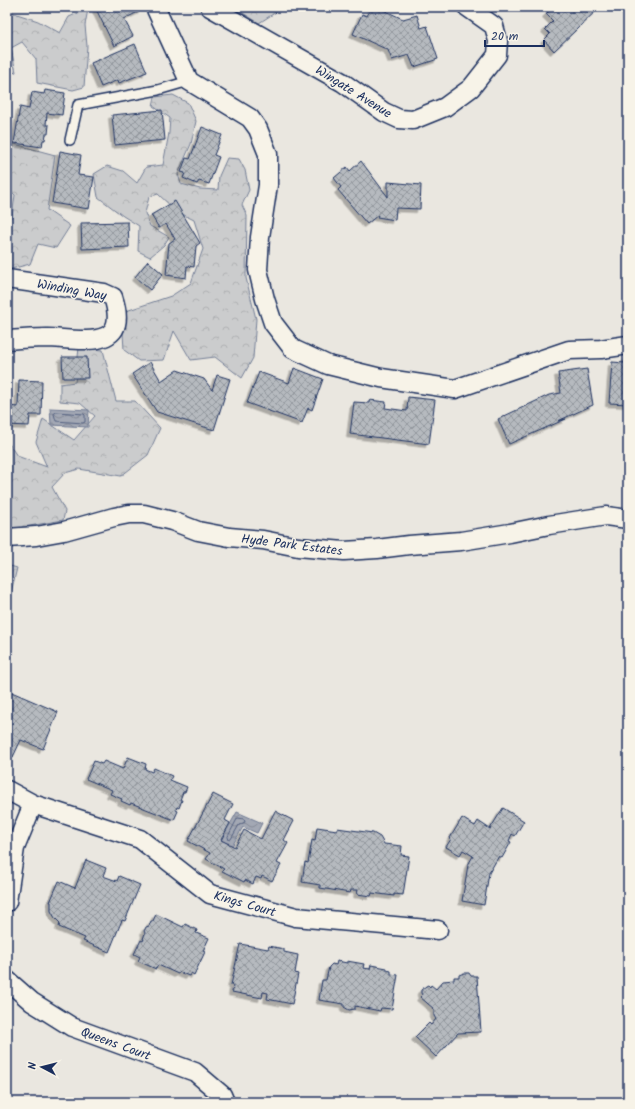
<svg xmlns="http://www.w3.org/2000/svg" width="635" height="1109" font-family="Kalam,sans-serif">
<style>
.forest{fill:url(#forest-crowns);stroke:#737e96}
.water{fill:url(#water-waves);stroke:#6d7892}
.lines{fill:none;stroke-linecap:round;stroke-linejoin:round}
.shore{stroke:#515f80;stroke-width:1}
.building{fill:url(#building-cross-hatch);stroke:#1b2f5e;filter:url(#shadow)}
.lane-casing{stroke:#1b2f5e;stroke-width:12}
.street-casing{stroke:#1b2f5e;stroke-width:21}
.lane{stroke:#f7f3e8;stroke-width:9}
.street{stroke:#f7f3e8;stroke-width:18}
.labels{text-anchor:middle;stroke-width:3;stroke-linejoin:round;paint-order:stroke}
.street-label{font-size:13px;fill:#1b2f5e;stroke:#f7f3e8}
</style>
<defs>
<pattern id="forest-crowns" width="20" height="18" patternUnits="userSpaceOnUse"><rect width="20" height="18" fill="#cbcccd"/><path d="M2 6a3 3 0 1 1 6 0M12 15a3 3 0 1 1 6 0" fill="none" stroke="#aeb0b2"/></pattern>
<pattern id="water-waves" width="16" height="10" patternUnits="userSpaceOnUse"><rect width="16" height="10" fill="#a3a8b4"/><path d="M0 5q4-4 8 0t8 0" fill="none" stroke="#848996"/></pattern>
<pattern id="building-cross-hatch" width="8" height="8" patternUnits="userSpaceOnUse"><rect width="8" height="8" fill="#b6babf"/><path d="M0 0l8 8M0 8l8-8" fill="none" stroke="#93989e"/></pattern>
<filter id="shadow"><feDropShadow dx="-3.5" dy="3.5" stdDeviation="0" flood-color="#0004"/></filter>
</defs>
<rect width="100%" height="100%" fill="#eae7e0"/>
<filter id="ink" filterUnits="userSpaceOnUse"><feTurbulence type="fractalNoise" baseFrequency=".025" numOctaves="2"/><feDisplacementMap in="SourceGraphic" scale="8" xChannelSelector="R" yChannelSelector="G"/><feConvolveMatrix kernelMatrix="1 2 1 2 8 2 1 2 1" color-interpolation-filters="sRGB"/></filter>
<g filter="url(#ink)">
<path class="forest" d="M7 7 8 11 38 21 60 33 69 17 88 9 85 25 87 46 84 87 73 90 37 83 36 59 22 42 11 48 16 72 7 75Z
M233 7H284L259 23Z
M173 95 188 103 196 121 191 144 178 174 181 184 200 189 218 190 219 176 227 158 239 159 245 170 249 190 242 205 247 216 246 278 256 319 253 358 242 378 215 357 191 360 174 331 164 360 139 361 124 350 123 333 126 311 171 296 191 283 203 249 194 220 176 211 158 194 149 197 145 213 150 226 169 237 164 245 150 257 138 251 139 226 123 216 98 197 94 174 107 166 123 171 137 183 146 167 163 165 169 133 170 118 153 106 155 97Z
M7 142 55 155 47 210 70 226 56 248 38 244 30 264 7 270V217H12L15 195 7 187Z
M79 348 103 350 116 401H135L160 428 148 455 121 476 79 469 65 473 52 487 65 511 63 520 7 530V441L17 456 47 467 36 442 43 419 74 440 95 416 80 403 60 401V384L75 382Z
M7 565 17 568 7 609Z"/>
<path class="water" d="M50 408 89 410 88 427 51 425Z
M237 812 262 823 257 833 243 827 232 846 221 840Z"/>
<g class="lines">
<path class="shore" d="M57 412 84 414 85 415V422L83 423 56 421 54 414Z
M238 818 244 819 245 822 239 825 231 839 229 840 228 837Z"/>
</g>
<path class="building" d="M101 7H140L142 10 124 19 133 36 114 46 96 9Z
M372 7H377L403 19 417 15 421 28 427 26 438 59 414 67 409 55 392 60 388 50 353 34 362 14 367 16Z
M553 7H600L554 51 544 40 550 34 545 29 553 21 546 14Z
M135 44 147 72 119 83 118 80 101 87 91 63Z
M45 90 65 93 62 115 47 113 46 125H49L48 134H46L45 140H43L42 147 14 143 20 107 29 109 32 92 44 94Z
M162 110 165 140 115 145 112 115Z
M202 127 222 135 214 155 219 157 209 184 199 181 197 184 183 178 185 173 181 172 186 158 190 159Z
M60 151 81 155 78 175 94 177 89 209 52 203Z
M361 161 388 197V182L421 185 420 209 396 208 395 220 377 217 378 215 367 224 338 190 341 187 334 178 347 167 350 171Z
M175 201 200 243 196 246 194 267 187 266 186 278 166 275 169 243 175 239 166 224 159 228 151 215Z
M128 222 129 247 82 249 81 223Z
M148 261 163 274 150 290 135 277Z
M7 296H10L7 313Z
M62 357H87L88 378H63Z
M625 358H628V404L609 403 612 362 625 363Z
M150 362 161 381 177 370 204 379 212 390 217 375 230 379 214 430 157 412 132 374Z
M294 368 323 379 312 410 308 408 302 423 247 403 259 372 289 383Z
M587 369 593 405 558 421 566 419 509 444 498 419 549 395 561 393 558 373Z
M19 380 42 381 41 415H30L29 426 7 425V406L18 407Z
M408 397 435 400 429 444 350 434 354 402 369 403V400L386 402 385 408 407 411Z
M7 690 58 712 43 749 21 740 13 757 7 755Z
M128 757 146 764 145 769 152 772 154 768 172 776 170 780 187 787 185 792H183L180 800H182L179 808 177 807 176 810 178 811 174 820 131 803 130 805 121 801 122 799 110 794 112 790 86 779 94 761 102 764 104 761 123 769Z
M213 794 233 804 225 820 230 823 221 840 235 847 244 830 261 839 275 811 294 821 284 840 288 843 277 863 281 865 272 881 262 876 261 879 256 877 253 884 245 880 244 882 222 871 224 869 206 859 210 853 188 841Z
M503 808 524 821 515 836 512 834 509 841 511 842 502 858 499 856 489 873 484 905 462 901 468 865 473 856 463 850 460 855 446 847 451 839 450 838 462 818 475 826 478 821 490 829Z
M317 827 337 830V828L373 833 380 837 384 844 402 846 401 855 409 856 403 895 394 894V896L372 893 371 896 357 894 358 890H351L350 893 320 888V885L302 882 305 862 308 863 312 840 315 841Z
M86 860 106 868 103 876 117 881 119 876 140 885 125 921 122 920 109 952 83 941 85 938 59 927 60 923 55 918 51 911V902H50L59 881 75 888Z
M156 914 183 927 185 924 197 930 196 933 209 938 203 951 205 952 194 975 191 973 189 976 179 972 178 974 158 965 156 969 138 961 140 957 134 954 141 940 143 941 144 939H143L145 933 144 931 146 927 149 926 151 921H153Z
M240 944 268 949 269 946 284 949V952L298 955 295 973 298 974 292 1004 267 999 268 993 263 992 262 998 232 992 233 986 231 985Z
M337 961 347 963V961L364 964 363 968 370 969 371 965 387 968V970L391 971V974L398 975 392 1009 381 1008 380 1011 355 1006V1009L349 1010 344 1007V1004L319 1000 322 980H326L329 967 332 964 336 965Z
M464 973H469L471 976H477L481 1032 458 1033 436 1057 415 1037 429 1023 431 1025 436 1019 434 1016V1009L420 997 422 995 421 993V990L426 986 428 985 430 987 431 985 436 989 443 981 454 980V977H459V975Z"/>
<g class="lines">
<defs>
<path id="lane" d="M70 140 78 105 158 90 189 81"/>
<path id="street" d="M155 7 189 81 250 118 258 129 268 154V185L260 237 258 270 265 299 273 323 293 349 328 365 381 378 455 389 569 350 601 349 628 345
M210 7 342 82 384 112 399 119 413 120 445 107 471 88 497 55 498 41 494 26 467 7
M7 279 104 293 113 297C131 352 81 339 47 338 34 338 20 339 7 340
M7 538 36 536 64 531 114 517 129 514H144L172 521 198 531 229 537 263 540 298 547 344 551 377 549 409 545 461 541 510 533 549 525 606 516 628 519
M7 790 33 804 140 839 210 894 296 917 438 930
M7 902 15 848 33 804
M7 980 32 1002 72 1027 195 1072 222 1095 225 1102"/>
</defs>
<use href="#lane" class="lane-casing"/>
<use href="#street" class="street-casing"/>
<use href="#lane" class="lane"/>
<use href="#street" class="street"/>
</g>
</g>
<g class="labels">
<g class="street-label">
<text transform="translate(354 91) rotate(32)" y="5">Wingate Avenue</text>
<text transform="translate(72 289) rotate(10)" y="5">Winding Way</text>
<text transform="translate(292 544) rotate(7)" y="5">Hyde Park Estates</text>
<text transform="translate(245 903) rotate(16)" y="5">Kings Court</text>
<text transform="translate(116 1043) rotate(20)" y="5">Queens Court</text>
</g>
</g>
<rect width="635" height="1109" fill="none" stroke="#f7f3e8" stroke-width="24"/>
<rect x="12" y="12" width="611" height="1085" fill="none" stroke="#1b2f5e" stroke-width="1.5" filter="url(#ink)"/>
<g transform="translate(42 1067) rotate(277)" stroke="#f7f3e8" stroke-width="3" paint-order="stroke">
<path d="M0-3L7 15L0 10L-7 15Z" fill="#1b2f5e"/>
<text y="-6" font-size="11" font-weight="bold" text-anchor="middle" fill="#1b2f5e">N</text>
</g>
<path d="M485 40v6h59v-6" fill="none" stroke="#1b2f5e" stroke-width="2"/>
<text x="491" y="40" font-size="12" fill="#1b2f5e" stroke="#f7f3e8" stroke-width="3" paint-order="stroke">20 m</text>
</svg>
